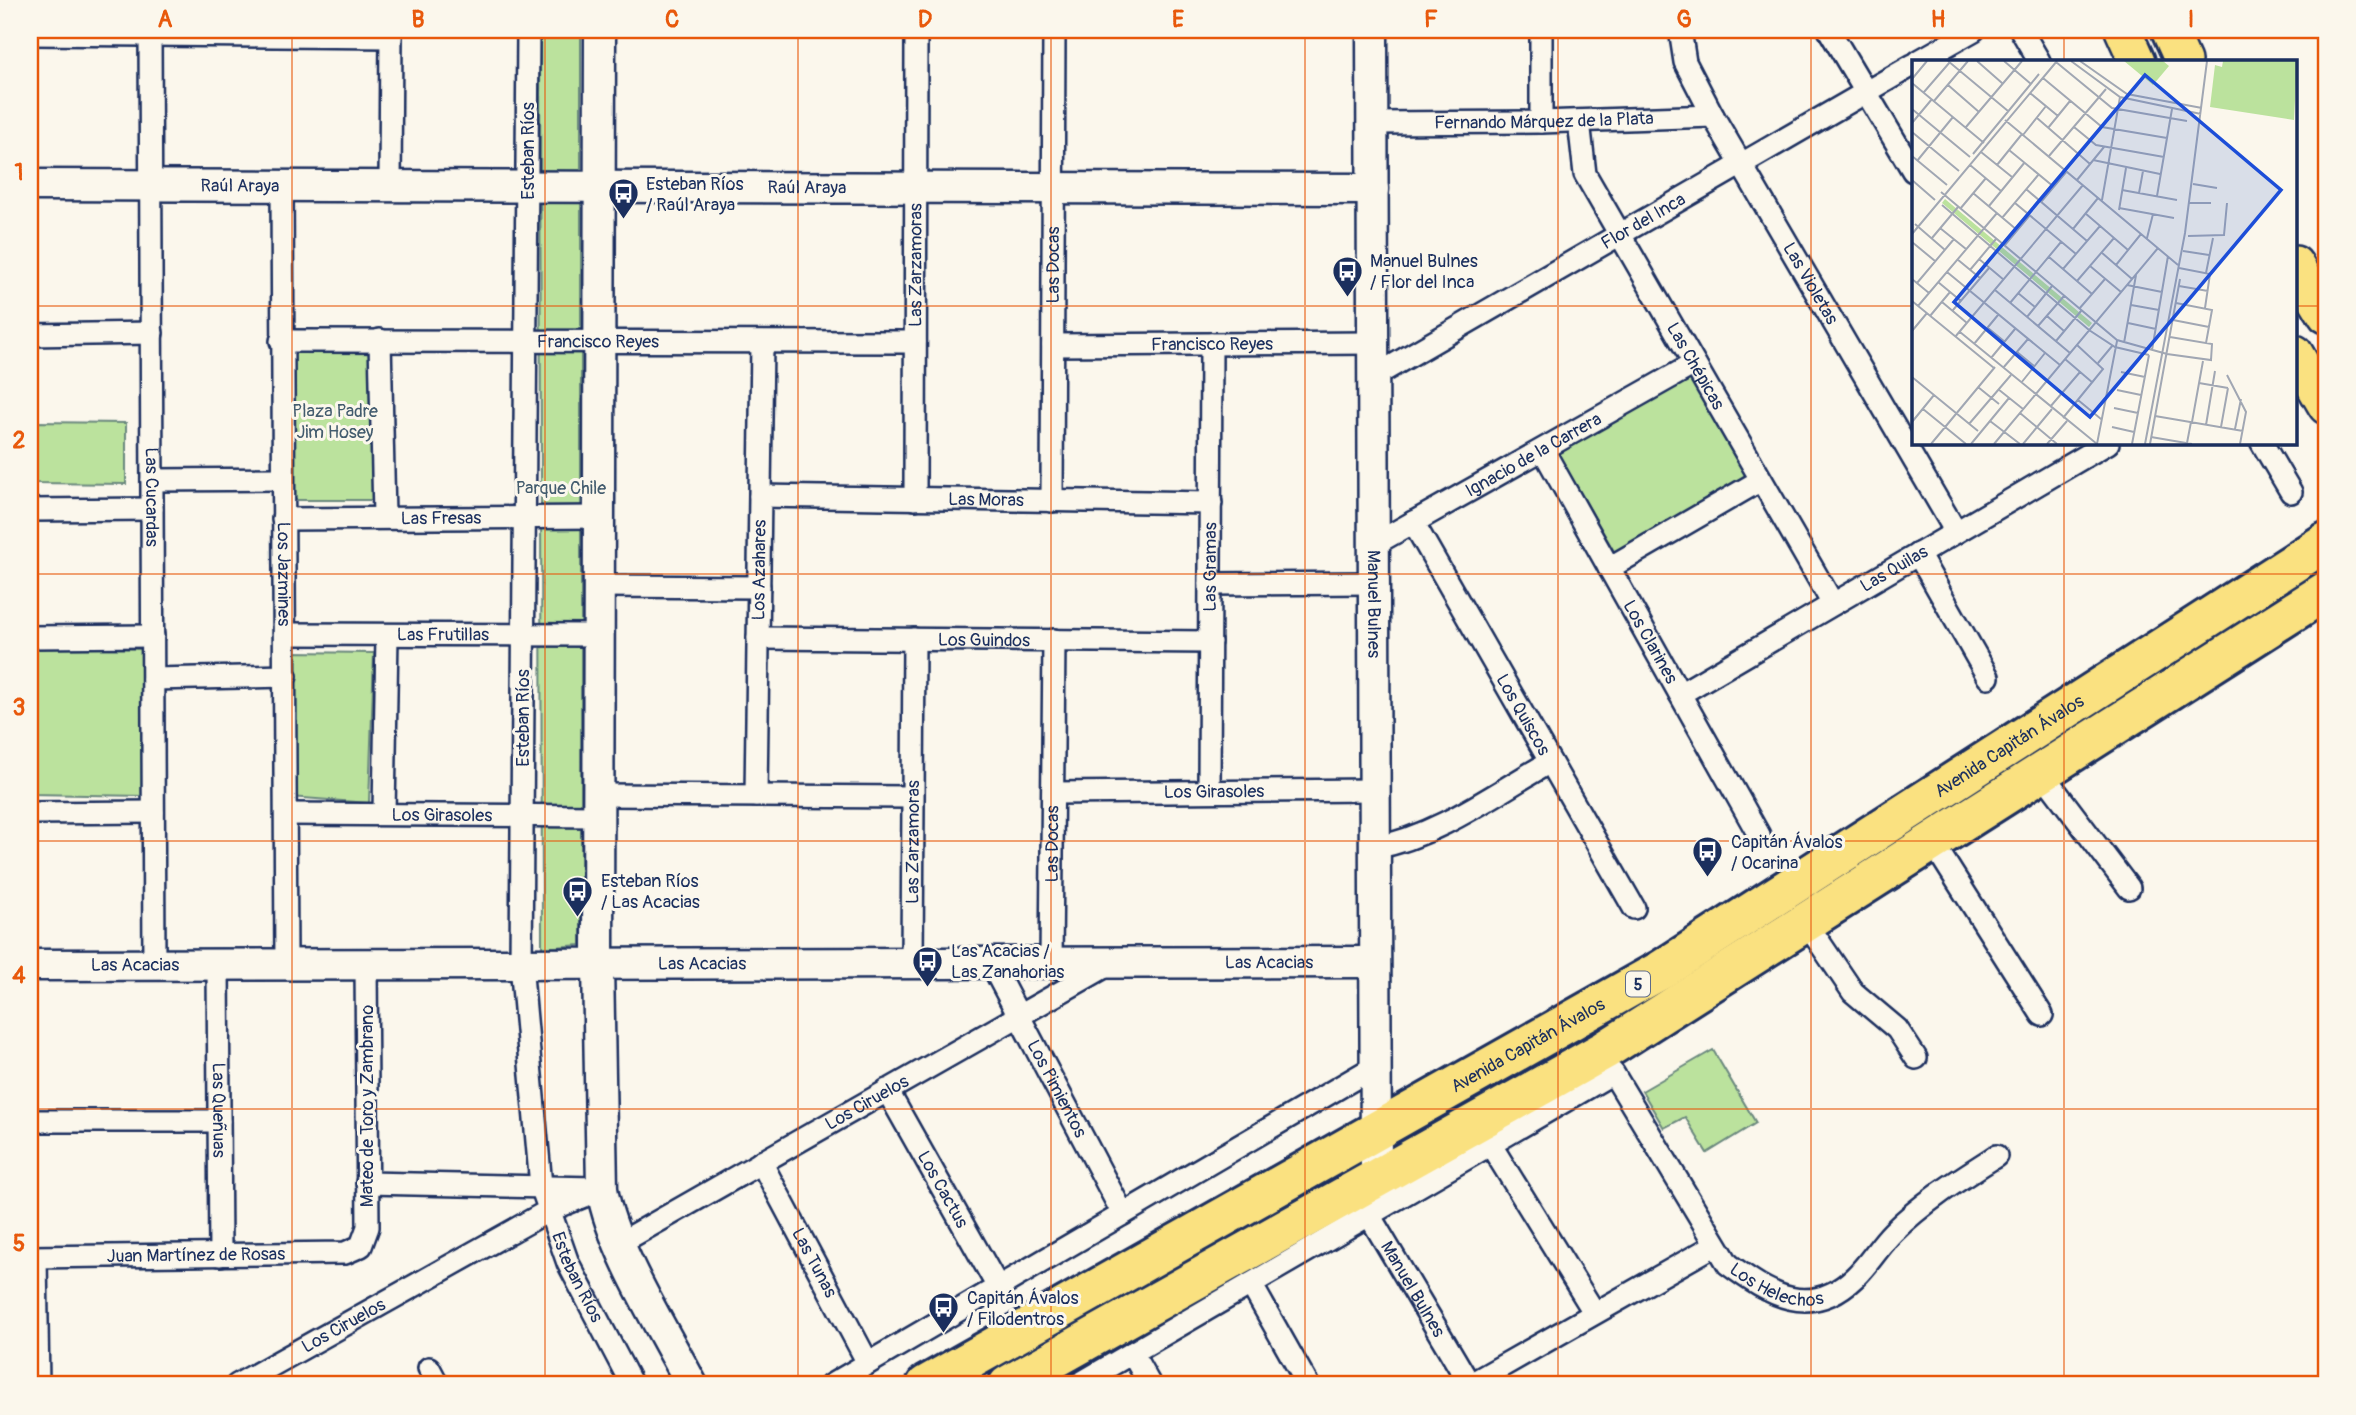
<svg xmlns="http://www.w3.org/2000/svg" width="2356" height="1415" font-family="Pangolin,sans-serif">
<style>
.green{fill:#bbe29d;stroke:#6b887e;stroke-width:2}
.lines{fill:none;stroke-linecap:round;stroke-linejoin:round}
.street-casing{stroke:#1b2f5e;stroke-width:26}
.secondary-casing{stroke:#1b2f5e;stroke-width:35}
.primary-casing{stroke:#1b2f5e;stroke-width:40}
.highway-casing{stroke:#1b2f5e;stroke-width:44}
.street{stroke:#fbf7ec;stroke-width:21}
.secondary{stroke:#fbf7ec;stroke-width:30}
.primary{stroke:#fae180;stroke-width:35}
.highway{stroke:#fae180;stroke-width:38}
.grid{fill:none;stroke:#e8590c;stroke-width:2;stroke-opacity:0.55}
.labels{text-anchor:middle;stroke-width:6;stroke-linejoin:round;paint-order:stroke}
.shield{fill:#fbf7ec;stroke:#5e6b89;stroke-width:2}
.shield-label{font-size:16px;font-weight:bold;fill:#1b2f5e}
.street-label{font-size:18px;fill:#1b2f5e;stroke:#fbf7ec}
.poi-label{font-size:18px;fill:#1b2f5e;stroke:#fbf7ec;text-anchor:start}
.park-label{font-size:18px;fill:#435c6e;stroke:#fbf7ec}
.inset-road{fill:none;stroke:#a1a7b3;stroke-width:2}
.view{fill:#1d4ed8;fill-opacity:0.15;stroke:#1d4ed8;stroke-width:3.5}
.inset-edge{fill:none;stroke:#1b2f5e;stroke-width:3.5}
.neatline{fill:none;stroke:#e8590c;stroke-width:2.5}
.grid-label{font-size:23px;text-anchor:middle;font-weight:bold;fill:#e8590c}
</style>
<rect width="100%" height="100%" fill="#fbf7ec"/>
<filter id="ink" filterUnits="userSpaceOnUse"><feTurbulence type="fractalNoise" baseFrequency=".0143" numOctaves="2"/><feDisplacementMap in="SourceGraphic" scale="14" xChannelSelector="R" yChannelSelector="G"/><feConvolveMatrix kernelMatrix="1 2 1 2 8 2 1 2 1" color-interpolation-filters="sRGB"/></filter>
<g filter="url(#ink)">
<path class="green" d="M540 30H581V945L542 948Z
M286 343H384L385 500H286Z
M1689 373 1748 477 1615 553 1555 449Z
M33 422 126 423V484L33 483Z
M30 646 142 649 144 796 30 794Z
M291 652 374 653 369 803 290 797Z
M1713 1050 1756 1123 1707 1153 1685 1117 1664 1128 1642 1091Z"/>
<g class="lines">
<defs>
<g id="street">
<path id="s1" d="M150 30 154 965"/>
<path id="s2" d="M528 30 521 964 541 1186 568 1263 632 1385"/>
<path id="s3" d="M1680 30 1685 62 1713 116 1956 532"/>
<path d="M1829 30 1913 171"/>
<path d="M2021 30 2039 61"/>
<path d="M30 34 391 37"/>
<path d="M1919 61 1974 30"/>
<path id="s4" d="M1579 121 1585 174 1833 604"/>
<path d="M1541 122V30"/>
<path id="s5" d="M1372 123 1541 122 1713 116"/>
<path id="s6" d="M282 186 286 964"/>
<path d="M390 186 391 30"/>
<path d="M30 335 152 333"/>
<path d="M380 340 384 516"/>
<path id="s7" d="M281 341 915 342"/>
<path id="s8" d="M1053 345 1373 343"/>
<path id="s9" d="M1373 377 1913 65"/>
<path d="M2262 443 2291 492"/>
<path id="s10" d="M1543 450 1759 835"/>
<path d="M152 480 282 479"/>
<path id="s11" d="M760 496 1211 503"/>
<path id="s12" d="M915 499 916 30"/>
<path id="s13" d="M1052 501 1054 30"/>
<path d="M30 510 152 509"/>
<path id="s14" d="M283 519 599 517"/>
<path id="s15" d="M1413 522 1634 908"/>
<path id="s16" d="M1373 545 1694 364"/>
<path d="M1918 554 1988 677"/>
<path d="M1609 568 1761 480"/>
<path d="M1210 584 1373 583"/>
<path d="M599 586 759 587"/>
<path id="s17" d="M285 634 599 635"/>
<path d="M30 637 153 636"/>
<path id="s18" d="M758 638 1210 642"/>
<path d="M153 679 286 676"/>
<path id="s19" d="M1680 694 2108 443"/>
<path d="M2042 773 2129 888"/>
<path id="s20" d="M1209 791 1211 344"/>
<path id="s21" d="M1053 793 1374 790"/>
<path d="M598 795 912 797"/>
<path id="s22" d="M756 796 762 343"/>
<path d="M30 813 153 812"/>
<path d="M384 813 387 635"/>
<path id="s23" d="M286 814 598 816"/>
<path d="M1933 843 2042 1015"/>
<path d="M1374 848C1438 836 1494 794 1550 762"/>
<path d="M1807 924 1853 992 1897 1029 1916 1058"/>
<path id="s24" d="M912 963 914 639"/>
<path id="s25" d="M991 963 1123 1214"/>
<path id="s26" d="M1051 963 1054 640"/>
<path id="s27" d="M218 965 220 1255"/>
<path id="s28" d="M887 1090 998 1287"/>
<path d="M30 1121H219"/>
<path d="M1484 1134 1594 1312"/>
<path id="s29" d="M761 1162 868 1363"/>
<path d="M367 1183 595 1188"/>
<path id="s30" d="M1362 1203 1470 1385"/>
<path id="s31" d="M620 1243 1110 964"/>
<path id="s32" d="M30 1257 345 1253 361 1246 368 1227 366 964"/>
<path d="M36 1257 38 1385"/>
<path d="M1251 1284 1308 1385"/>
<path d="M1132 1353 1150 1385"/>
<path d="M429 1368 438 1385"/>
<path id="s33" d="M237 1385 548 1211 602 1189"/>
<path d="M831 1385 1374 1067"/>
<path id="s34" d="M1077 1385 1613 1073 1728 1264C1770 1295 1810 1320 1855 1277 1869 1264 1879 1246 1893 1232 1923 1202 1960 1179 1996 1156"/>
<path d="M1469 1385 1715 1245"/>
</g>
<g id="secondary">
<path d="M600 30 598 964 602 1189C612 1249 663 1329 692 1385"/>
<path id="s35" d="M1372 30 1376 1180"/>
<path id="s36" d="M30 185 1373 189"/>
<path id="s37" d="M30 965 1374 962"/>
</g>
<path id="primary" d="M2123 30 2137 61
M2169 30 2183 61
M2295 264 2326 315
M2295 353 2326 406"/>
<g id="highway">
<path id="s38" d="M926 1385 1661 970 2326 542"/>
<path d="M1008 1385 1605 1050 2326 591"/>
</g>
</defs>
<use href="#street" class="street-casing"/>
<use href="#secondary" class="secondary-casing"/>
<use href="#primary" class="primary-casing"/>
<use href="#highway" class="highway-casing"/>
<use href="#street" class="street"/>
<use href="#secondary" class="secondary"/>
<use href="#primary" class="primary"/>
<use href="#highway" class="highway"/>
</g>
</g>
<path class="grid" d="M292 30V1385M545 30V1385M798 30V1385M1051 30V1385M1305 30V1385M1558 30V1385M1811 30V1385M2064 30V61M30 306H1913M2295 306H2326M2064 443V1385M30 574H2326M30 841H2326M30 1109H2326"/>
<defs>
<symbol id="bus-pin" viewBox="-11 -11 22 30"><path d="M0 17L-7.5 6A9.5 9.5 0 1 1 7.5 6Z" fill="#1b2f5e" stroke="#fbf7ec"/><path d="M-5-6H5V4H4V6H2V4H-2V6H-4V4H-5ZM-3.5-4V0h7V-4ZM-3.5 1.2v1.5H-2V1.2ZM2 1.2v1.5H3.5V1.2Z" fill="#fff"/></symbol>
</defs>
<g fill-rule="evenodd">
<use href="#bus-pin" x="606" y="176" width="35" height="47"/>
<use href="#bus-pin" x="1330" y="254" width="35" height="47"/>
<use href="#bus-pin" x="1690" y="834" width="35" height="47"/>
<use href="#bus-pin" x="560" y="874" width="35" height="47"/>
<use href="#bus-pin" x="910" y="944" width="35" height="47"/>
<use href="#bus-pin" x="926" y="1290" width="35" height="47"/>
</g>
<g class="labels">
<rect class="shield" x="1626" y="971.5" width="24" height="25" rx="5"/>
<g class="shield-label">
<text x="1638" y="990">5</text>
</g>
<g class="street-label">
<text dy="6" stroke="none"><textPath href="#s5" startOffset="172">Fernando Márquez de la Plata</textPath></text>
<text transform="translate(528 151) rotate(-90)" y="6">Esteban Ríos</text>
<text dy="6" stroke="none"><textPath href="#s36" startOffset="210">Raúl Araya</textPath></text>
<text dy="6" stroke="none"><textPath href="#s36" startOffset="777">Raúl Araya</textPath></text>
<text dy="6" stroke="none"><textPath href="#s9" startOffset="312">Flor del Inca</textPath></text>
<text dy="6" stroke="none"><textPath href="#s12" startOffset="234">Las Zarzamoras</textPath></text>
<text dy="6" stroke="none"><textPath href="#s13" startOffset="236">Las Docas</textPath></text>
<text dy="6" stroke="none"><textPath href="#s3" startOffset="287">Las Violetas</textPath></text>
<text dy="6" stroke="none"><textPath href="#s7" startOffset="317">Francisco Reyes</textPath></text>
<text dy="6" stroke="none"><textPath href="#s8" startOffset="159">Francisco Reyes</textPath></text>
<text dy="6" stroke="none"><textPath href="#s4" startOffset="275">Las Chépicas</textPath></text>
<text dy="6" stroke="none"><textPath href="#s16" startOffset="184">Ignacio de la Carrera</textPath></text>
<text dy="6" stroke="none"><textPath href="#s1" startOffset="467">Las Cucardas</textPath></text>
<text dy="6" stroke="none"><textPath href="#s11" startOffset="226">Las Moras</textPath></text>
<text dy="6" stroke="none"><textPath href="#s14" startOffset="158">Las Fresas</textPath></text>
<text dy="6" stroke="none"><textPath href="#s20" startOffset="224">Las Gramas</textPath></text>
<text dy="6" stroke="none"><textPath href="#s19" startOffset="248">Las Quilas</textPath></text>
<text dy="6" stroke="none"><textPath href="#s22" startOffset="226">Los Azahares</textPath></text>
<text dy="6" stroke="none"><textPath href="#s6" startOffset="388">Los Jazmines</textPath></text>
<text dy="6" stroke="none"><textPath href="#s35" startOffset="574">Manuel Bulnes</textPath></text>
<text dy="6" stroke="none"><textPath href="#s17" startOffset="158">Las Frutillas</textPath></text>
<text dy="6" stroke="none"><textPath href="#s18" startOffset="226">Los Guindos</textPath></text>
<text dy="6" stroke="none"><textPath href="#s10" startOffset="220">Los Clarines</textPath></text>
<text dy="6" stroke="none"><textPath href="#s15" startOffset="222">Los Quiscos</textPath></text>
<text transform="translate(523 718) rotate(-90)" y="6">Esteban Ríos</text>
<text dy="6" stroke="none"><textPath href="#s38" startOffset="1258">Avenida Capitán Ávalos</textPath></text>
<text dy="6" stroke="none"><textPath href="#s21" startOffset="161">Los Girasoles</textPath></text>
<text dy="6" stroke="none"><textPath href="#s23" startOffset="156">Los Girasoles</textPath></text>
<text dy="6" stroke="none"><textPath href="#s24" startOffset="121">Las Zarzamoras</textPath></text>
<text dy="6" stroke="none"><textPath href="#s26" startOffset="119">Las Docas</textPath></text>
<text dy="6" stroke="none"><textPath href="#s37" startOffset="1239">Las Acacias</textPath></text>
<text dy="6" stroke="none"><textPath href="#s37" startOffset="672">Las Acacias</textPath></text>
<text dy="6" stroke="none"><textPath href="#s37" startOffset="105">Las Acacias</textPath></text>
<text dy="6" stroke="none"><textPath href="#s38" startOffset="691">Avenida Capitán Ávalos</textPath></text>
<text dy="6" stroke="none"><textPath href="#s25" startOffset="142">Los Pimientos</textPath></text>
<text dy="6" stroke="none"><textPath href="#s31" startOffset="284">Los Ciruelos</textPath></text>
<text transform="translate(367 1106) rotate(-90)" y="6">Mateo de Toro y Zambrano</text>
<text dy="6" stroke="none"><textPath href="#s27" startOffset="145">Las Queñuas</textPath></text>
<text dy="6" stroke="none"><textPath href="#s28" startOffset="114">Los Cactus</textPath></text>
<text dy="6" stroke="none"><textPath href="#s32" startOffset="166">Juan Martínez de Rosas</textPath></text>
<text dy="6" stroke="none"><textPath href="#s29" startOffset="114">Las Tunas</textPath></text>
<text dy="6" stroke="none"><textPath href="#s2" startOffset="1255">Esteban Ríos</textPath></text>
<text dy="6" stroke="none"><textPath href="#s34" startOffset="898">Los Helechos</textPath></text>
<text dy="6" stroke="none"><textPath href="#s30" startOffset="100">Manuel Bulnes</textPath></text>
<text dy="6" stroke="none"><textPath href="#s33" startOffset="122">Los Ciruelos</textPath></text>
</g>
<g class="poi-label">
<text x="646" y="190">Esteban Ríos<tspan x="646" dy="21">/ Raúl Araya</tspan></text>
<text x="1370" y="267">Manuel Bulnes<tspan x="1370" dy="21">/ Flor del Inca</tspan></text>
<text x="1731" y="848">Capitán Ávalos<tspan x="1731" dy="21">/ Ocarina</tspan></text>
<text x="601" y="887">Esteban Ríos<tspan x="601" dy="21">/ Las Acacias</tspan></text>
<text x="951" y="957">Las Acacias /<tspan x="951" dy="21">Las Zanahorias</tspan></text>
<text x="967" y="1304">Capitán Ávalos<tspan x="967" dy="21">/ Filodentros</tspan></text>
</g>
<g class="park-label">
<text x="335" y="417">Plaza Padre<tspan x="335" dy="21">Jim Hosey</tspan></text>
<text x="561" y="494">Parque Chile</text>
</g>
</g>
<g transform="translate(1912 60)">
<rect width="385" height="385" fill="#fbf7ec"/>
<path d="M311 1H385L382 60 298 47 303 5 310 7Z" fill="#bbe29d"/>
<path d="M212 1H251L257 6 241 25ZM33 139 180 263 177 267 30 143Z" fill="#bbe29d"/>
<path class="inset-road" d="M36 1 96 51M65 1 90 23M92 1 119 24M159 1 208 37 289 54M168 1 215 34 290 48M144 2 200 48 275 61M131 18 190 67 255 78M0 19 15 1M0 23 72 83M36 25 67 52M12 32 38 2M118 33 146 56M22 41 56 1M0 49 58 97M125 58 178 104M93 60 266 205M0 63 20 39M54 67 110 1M162 67 184 85 252 97M136 68 158 41M0 72 47 111M111 75 134 46M97 90 142 127M69 92 100 117M61 94 127 14M0 96 35 125M137 96 194 29M181 100 248 114M5 101 41 57M58 105 89 131M85 105 110 74M0 120 23 140M165 120 192 87M281 124 305 128M114 129 175 181M210 130 265 140M29 132 205 280 255 294 299 300 300 284 258 277M61 133 105 170M227 133 231 111M245 136 260 49M190 140 208 37M129 142 155 111M103 143 164 194M277 143H299M30 145 177 270 203 287 237 295M77 146 113 102M207 148 262 158M48 149 74 118M207 150 214 108M173 153 216 190M90 158 127 114M3 164 33 190M28 168 54 189M161 169 186 138M0 174 145 1M276 176 312 175 315 143M20 178 46 147M235 178 241 154M0 182 23 201M92 186 118 155M271 191 297 195M189 192 220 219M137 197 180 234M45 199 68 218M67 199 92 220M204 205 229 174M178 206 209 232M267 208 298 214 293 248M151 209 188 166M58 210 84 179M35 212 148 305M294 213 301 178M0 219 17 233M165 221 202 178M26 222 49 241M5 223 42 179M215 225 250 232M267 226 296 231M83 230 158 293M106 233 123 247M0 241 82 308M30 242 55 263M98 243 149 182M264 243 300 250 294 283M219 245 247 250M6 246 85 153M167 249 193 219M41 250 77 208M18 256 38 232M135 256 152 271M115 257 140 226M261 260 297 267M216 263 244 269M126 266 152 236M76 268 93 282M0 271 15 253M48 272 185 384 205 281M43 277 171 125M144 281 169 251M212 283 224 215M62 284 86 255M240 290 256 196M105 292 122 306M79 298 103 269M153 299 181 323M186 303 201 285M91 308 116 279M209 312 233 317M315 315 334 352 328 384M0 317 66 371M109 323 133 293M287 323 316 328M66 327 87 344M86 329 111 349M205 330 229 335M166 340 189 359M138 347 168 312M202 348 226 353M11 349 54 384M108 353 145 384M243 356 331 371M151 358 191 309 165 285M78 361 108 384M0 362 22 335M280 362 291 301M57 364 99 315M294 365 303 311M200 367 222 372M309 367 316 328M323 369 329 339M239 377 280 384M275 383 279 362M19 384 83 307M59 384 97 338M82 384 246 188M111 384 140 349M135 384 155 361M220 384 237 295M233 384 273 173 295 1M238 384 268 219"/>
<path class="view" d="M233 15 369 130 178 357 42 242Z"/>
<rect width="385" height="385" class="inset-edge"/>
</g>
<rect width="2356" height="1415" fill="none" stroke="#fbf7ec" stroke-width="77"/>
<rect x="38" y="38" width="2280" height="1338" class="neatline"/>
<g class="grid-label">
<text x="165" y="27">A</text>
<text x="418" y="27">B</text>
<text x="672" y="27">C</text>
<text x="925" y="27">D</text>
<text x="1178" y="27">E</text>
<text x="1431" y="27">F</text>
<text x="1684" y="27">G</text>
<text x="1938" y="27">H</text>
<text x="2191" y="27">I</text>
<text x="19" y="180">1</text>
<text x="19" y="448">2</text>
<text x="19" y="715">3</text>
<text x="19" y="983">4</text>
<text x="19" y="1251">5</text>
</g>
</svg>
